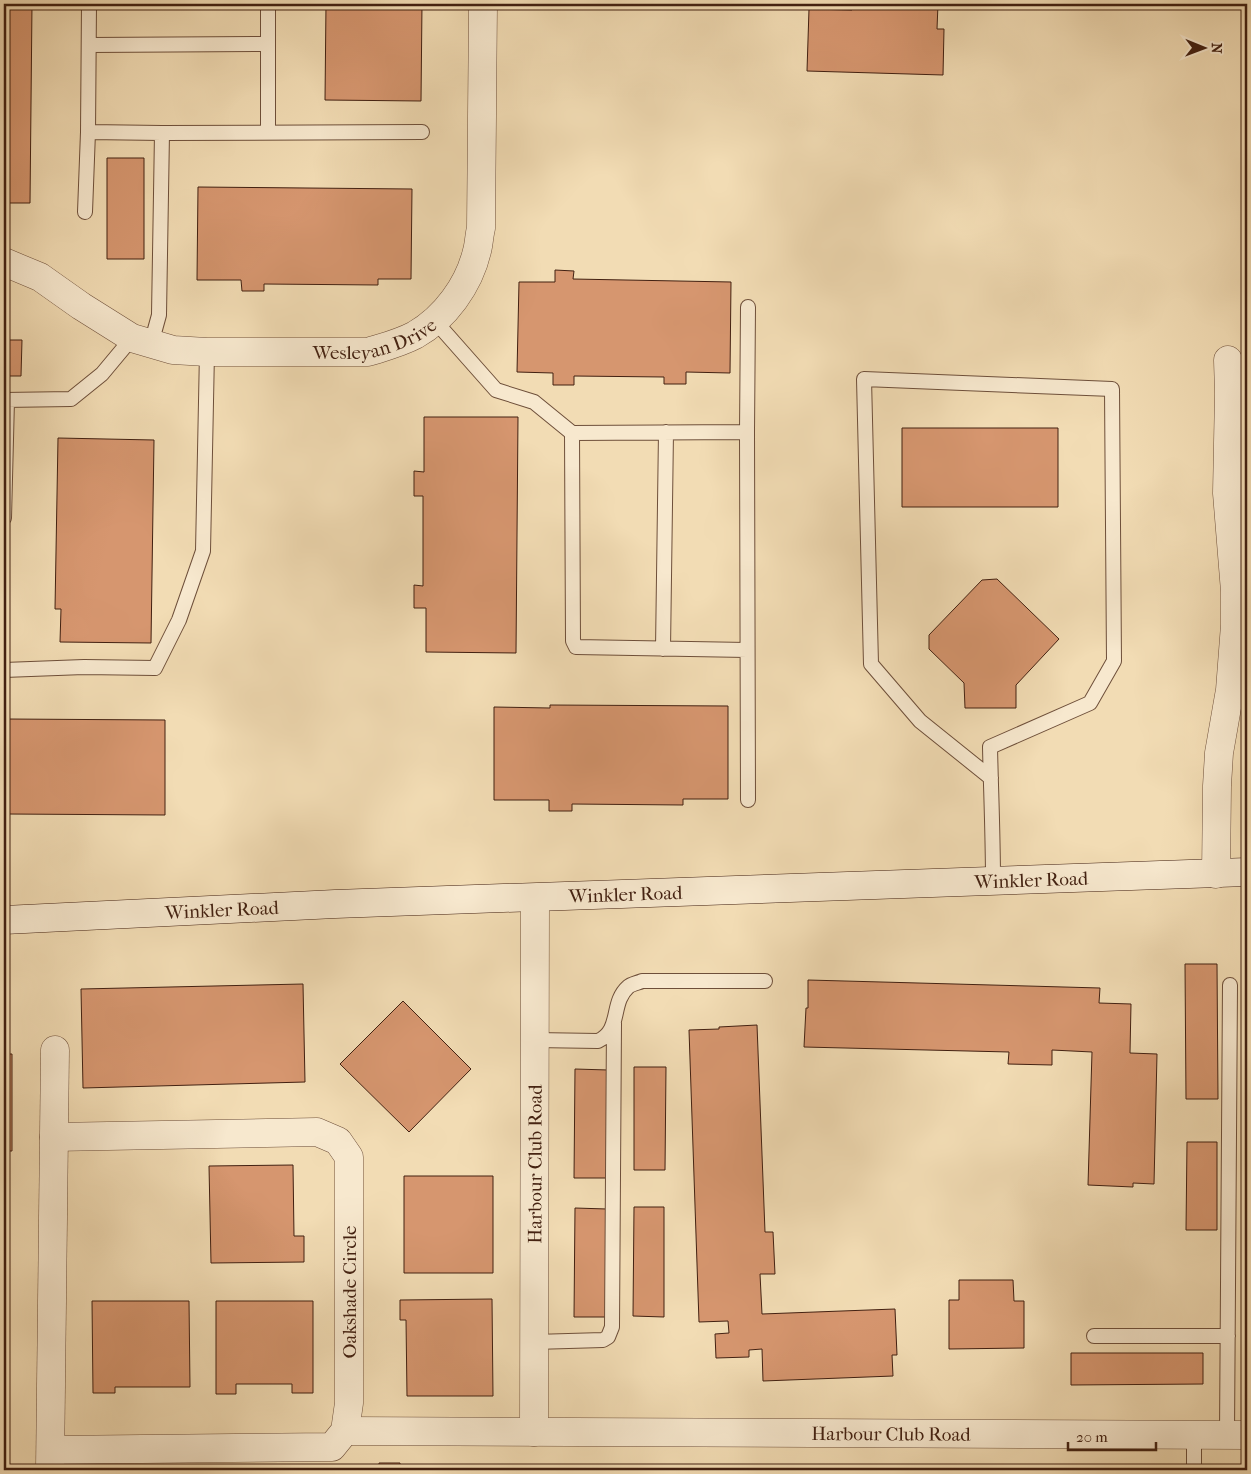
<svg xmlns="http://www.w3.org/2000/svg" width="1251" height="1474" font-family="'IM FELL French Canon',serif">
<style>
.building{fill:#d6966f;stroke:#422011}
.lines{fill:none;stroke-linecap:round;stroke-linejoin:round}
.lane-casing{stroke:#6e4f3a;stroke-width:16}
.street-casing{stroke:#6e4f3a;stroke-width:29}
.secondary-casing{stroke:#422011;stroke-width:29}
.lane{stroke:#f7e8ce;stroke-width:14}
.street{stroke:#f7e8ce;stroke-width:28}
.secondary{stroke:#f7e8ce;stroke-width:28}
.labels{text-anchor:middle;stroke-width:5;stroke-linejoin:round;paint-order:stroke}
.street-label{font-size:19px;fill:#422011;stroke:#f7e8ce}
</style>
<rect width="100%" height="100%" fill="#f2dcb4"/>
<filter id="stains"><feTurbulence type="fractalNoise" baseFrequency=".004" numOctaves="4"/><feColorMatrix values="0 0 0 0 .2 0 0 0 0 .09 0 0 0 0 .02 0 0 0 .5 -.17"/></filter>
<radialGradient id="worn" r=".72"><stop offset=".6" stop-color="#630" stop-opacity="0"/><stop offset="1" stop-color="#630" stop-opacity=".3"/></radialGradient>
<path class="building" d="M4 4H32L30 203H4Z
M326 4H422L421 101 325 100Z
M852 4H938L937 29H944L943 75 807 71 809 9 852 10Z
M107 158H144V259H107Z
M198 187 412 189 411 279H378V285L264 284V291H242L241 280H197Z
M555 270 574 271 573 279 731 282 730 373 686 372V384H664V377L574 376V385H553V373L517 372 519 282H555Z
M4 340H22L21 376H4Z
M424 417H518L516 653 426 652V608H414V585L423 586V496H414V471L424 472Z
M902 428H1058V507H902Z
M58 438 154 440 151 643 60 642 61 609H55Z
M997 579 1059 639 1016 685V708H965L964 683 929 649V635L982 580Z
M550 705 728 706V799H683V805L572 804V811H549V800H494V707L550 708Z
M4 711H7V719L165 720V815L8 814V824H4Z
M1185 964H1217L1218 1099H1186Z
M808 980 1100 988 1099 1003 1131 1004 1130 1053 1157 1054 1154 1184 1133 1183V1187L1088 1185 1092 1052 1052 1050V1065L1008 1064 1009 1052 804 1047 806 1008H808Z
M303 984 305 1082 83 1088 81 989Z
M403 1001 471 1069 409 1132 340 1064Z
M757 1025 765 1232H773L775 1274H760L762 1314 895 1309 897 1355H892L893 1376 763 1381 762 1349 749 1350V1357L716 1358 715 1334 729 1333 728 1321 699 1322 689 1030 719 1029V1027Z
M4 1054H12V1151H4Z
M634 1067H666L665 1170H634Z
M575 1069 608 1070 607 1178H574Z
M1187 1142H1217V1230H1186Z
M293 1165 294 1236H304V1262L211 1263 209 1166Z
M404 1176H493V1273H404Z
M634 1207H664V1317L633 1316Z
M575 1208 607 1209V1317H574Z
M4 1233 5 1234 6 1270H4Z
M959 1280H1013L1014 1301H1024V1348L949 1349V1300H959Z
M4 1293H6L5 1389H4Z
M492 1299 493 1396H407L406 1320H400V1300Z
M92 1301H189L190 1387H115V1393H93Z
M216 1301H313V1393H292V1384H236V1394H216Z
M1071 1353H1203V1384L1071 1385Z
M4 1412H6V1437H4Z
M379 1463H400V1470H379Z"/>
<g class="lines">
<defs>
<path id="lane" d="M268 4V132
M89 45 268 44
M88 132 89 4
M85 212 88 132 162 133
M435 321 496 390 534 402 572 433 747 432 748 307
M151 344 159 315 162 133 422 132
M4 400 71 399 102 374 132 338
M747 432 748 800
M572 433 573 641 576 647 747 650
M4 518 7 400
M663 649 666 432
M4 670 84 667 155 668 179 620 203 551 207 352
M991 778 920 721 871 664 864 379 1112 389 1114 661 1090 703 990 747C991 792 993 837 993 881
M535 1040 598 1041C622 1030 610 1003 628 987 631 984 638 983 642 981H765
M1094 1336H1228
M534 1342 603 1340 608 1337 612 1327 614 1023
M1227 1435 1230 985
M1194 1470V1435"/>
<g id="street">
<path id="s1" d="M4 262 40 277 81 306 132 338 173 350 207 352H368C384 347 400 343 415 335 445 318 469 285 477 251 479 244 479 236 481 228L483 4"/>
<path d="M1216 874 1217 786 1219 753 1230 690 1235 625V591L1227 493 1229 393 1228 360"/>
<path id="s2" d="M345 1431 1247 1435"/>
<path id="s3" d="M534 1432 535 898"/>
<path d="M51 1450 332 1447 345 1431 349 1403V1157L338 1141 317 1132 54 1137"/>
<path d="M50 1470 55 1050"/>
</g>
<g id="secondary">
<path id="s4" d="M4 920 335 904 1247 872"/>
</g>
</defs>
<use href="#lane" class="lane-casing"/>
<use href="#street" class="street-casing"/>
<use href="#secondary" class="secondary-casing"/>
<use href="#lane" class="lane"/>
<use href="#street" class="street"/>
<use href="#secondary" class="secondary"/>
</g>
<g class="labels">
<g class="street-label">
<text dy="7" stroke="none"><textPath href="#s1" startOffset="396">Wesleyan Drive</textPath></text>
<text dy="7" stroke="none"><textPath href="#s4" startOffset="1028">Winkler Road</textPath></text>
<text dy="7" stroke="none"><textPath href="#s4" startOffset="622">Winkler Road</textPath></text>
<text dy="7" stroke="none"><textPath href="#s4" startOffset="218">Winkler Road</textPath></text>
<text dy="7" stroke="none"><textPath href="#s3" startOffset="268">Harbour Club Road</textPath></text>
<text transform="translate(349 1292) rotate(-90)" y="7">Oakshade Circle</text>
<text dy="7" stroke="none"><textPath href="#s2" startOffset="546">Harbour Club Road</textPath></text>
</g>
</g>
<rect width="1251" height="1474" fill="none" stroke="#f2dcb4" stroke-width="20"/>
<rect x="5" y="5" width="1241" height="1464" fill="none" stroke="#422011" stroke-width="2.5"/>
<rect x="10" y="10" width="1231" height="1454" fill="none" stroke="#422011"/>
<g transform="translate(1204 48) rotate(91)" stroke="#f7e8ce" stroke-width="4" paint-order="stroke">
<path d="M0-4L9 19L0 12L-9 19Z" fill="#422011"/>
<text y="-8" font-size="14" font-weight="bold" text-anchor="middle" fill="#422011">N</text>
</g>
<path d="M1068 1442v8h88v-8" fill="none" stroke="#422011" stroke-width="2.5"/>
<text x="1076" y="1442" font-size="15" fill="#422011" stroke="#f7e8ce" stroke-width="4" paint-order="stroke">20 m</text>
<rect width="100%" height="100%" filter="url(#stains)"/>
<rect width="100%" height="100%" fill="url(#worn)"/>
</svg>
